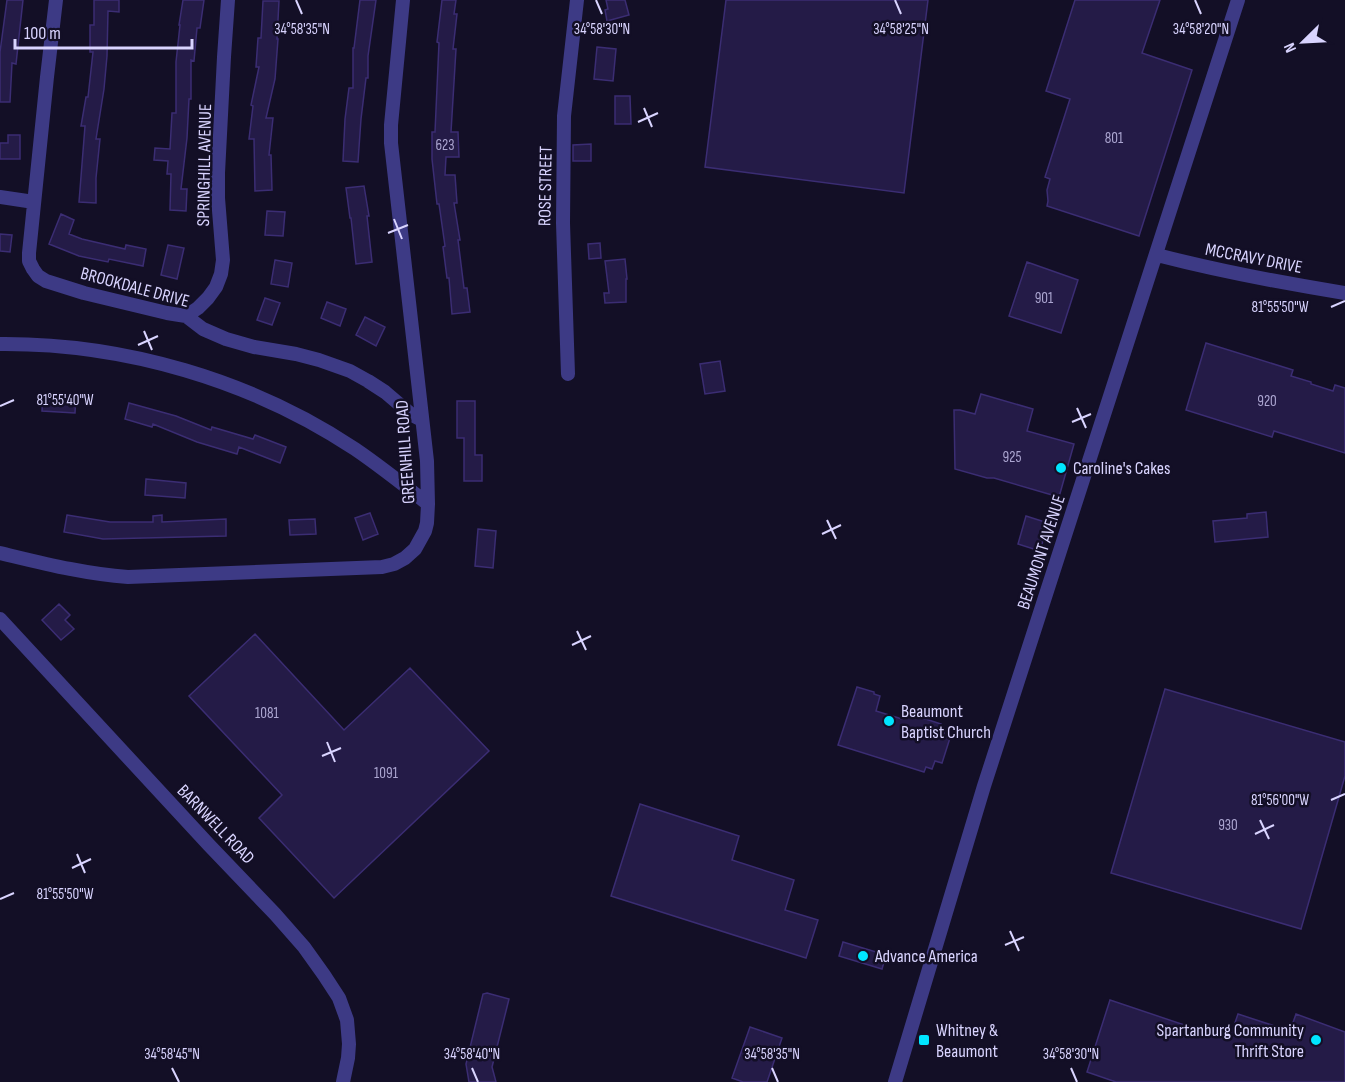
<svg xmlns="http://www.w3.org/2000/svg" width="1345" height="1082" font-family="'Sofia Sans Condensed',sans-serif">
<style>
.building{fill:#241b47;stroke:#3b2d73;stroke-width:1.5}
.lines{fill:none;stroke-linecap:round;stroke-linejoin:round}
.minor{stroke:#3d3a85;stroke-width:14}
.ticks{fill:none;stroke:#d9d4ff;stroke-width:2}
.poi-dot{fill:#00e5ff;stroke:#130f26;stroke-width:2}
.labels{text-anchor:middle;stroke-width:5;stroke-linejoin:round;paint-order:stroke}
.number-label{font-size:15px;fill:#aca6d1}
.street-label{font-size:18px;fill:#d9d4ff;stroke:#130f26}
.poi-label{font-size:18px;fill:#d9d4ff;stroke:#130f26;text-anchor:start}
.ticks-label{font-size:15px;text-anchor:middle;fill:#d9d4ff;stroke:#130f26;stroke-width:5;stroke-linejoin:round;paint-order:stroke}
</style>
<rect width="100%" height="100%" fill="#130f26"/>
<path class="building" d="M7 0H23L16 64 12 63 10 102H0V52Z
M94 0H119V12L108 11 107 56 104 89 96 139H100L96 178V203L79 202 85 126H81L86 97H88L93 52H90V25H94Z
M183 0H204L200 28H197L194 61 191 60V99H189L187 138 181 189H187L186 211 170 210 171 174H167L168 161 154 160 155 148 170 149 172 113H176V62L180 25H179Z
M360 0H376L368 56V78H366L361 119 358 162 343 161 345 119 349 88H353V48H354Z
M442 0H456L454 14H457L453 49H456L451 132H458L459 157H446L445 175H455L457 203H454L460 240H458L464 288H467L470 312 452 314 449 278H447L443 247 445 246 439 204H437L432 159V132H435L439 43 437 42Z
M606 0H625L629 15 607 21 605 10 608 9Z
M726 0H928L904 193 705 167Z
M1075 0H1160L1142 53 1192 70 1139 236 1047 206 1048 201 1047 190 1050 179 1045 177 1070 99 1046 91Z
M263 1H279L277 39H278L275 79 266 118H273L269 155H271L272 190 255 191 254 139H249L253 106 251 105 259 67H256L258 38H261Z
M597 47 616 49 613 81 594 79Z
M615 96H630L631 124H615Z
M8 135H20V159H0V143H8Z
M591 144V161H573V145Z
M364 186 369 216H367L372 262 356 264 351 218H350L346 188Z
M267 211 285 212 283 236 265 235Z
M61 214 74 220 69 234 82 239 125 249 126 245 146 249 143 266 109 259 108 262 79 256 49 244Z
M0 234 12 235 10 252 0 251Z
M600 243 601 258 589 259 588 244Z
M168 245 184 248 177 279 161 275Z
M625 259 627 279H626V302L605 303 604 293H609L605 261Z
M275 260 292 263 288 287 271 284Z
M1027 262 1078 280 1061 333 1009 316Z
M265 298 280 303 272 325 257 320Z
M327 302 346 309 340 326 321 318Z
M365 317 385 327 376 346 356 335Z
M1206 343 1293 370 1291 376 1311 382V384L1333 391 1335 385 1345 388V453L1274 431 1272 437 1186 410Z
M720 361 725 391 705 394 700 364Z
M43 394 76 395 75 413 42 411Z
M981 394 1033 409 1027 431 1074 444 1059 497 994 478H987L955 469 954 410H960L975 414Z
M457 401H475V455H482V481H464V438H457Z
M129 403 176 416 211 430 212 427 253 439 255 435 286 447 280 463 239 447 237 454 197 442 153 424 152 427 125 419Z
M146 479 186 483 185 498 145 495Z
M1266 512 1268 537 1215 542 1213 521 1247 518V514Z
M370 513 378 534 363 540 355 518Z
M67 515 110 522H153V516L162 515V522L226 519V536L103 539 64 532Z
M1026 516 1048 523 1040 551 1018 544Z
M315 519 316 534 290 535 289 520Z
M478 529 496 531 493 568 475 566Z
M59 604 70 615 65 620 74 629 61 640 42 620Z
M255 634 344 730 410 668 489 751 334 898 259 818 282 795 189 696Z
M857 687 874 692V694L880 696 876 711 902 719 904 712 941 724 940 728 945 730 943 736 950 738 942 763 935 761 932 769 926 767 924 772 838 745Z
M1165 689 1345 742V776L1301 929 1111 873Z
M640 804 739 836 732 860 794 880 785 910 818 920 806 958 611 896Z
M843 942 886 955 882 969 839 956Z
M487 993 509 999 492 1067 496 1082H469L466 1064 483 994Z
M1110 1000 1229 1040 1238 1014 1290 1031 1296 1014 1345 1032V1082H1116L1087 1072Z
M750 1027 782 1038 767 1082H743L732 1078Z"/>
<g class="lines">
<path class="minor" d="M56 0 47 77 29 253V261L33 269 38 276 46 281 84 293 167 313 186 316 203 329 226 339 254 347 296 354 319 360 350 371 368 381 385 392 412 415 422 420
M0 197 34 202
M1157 255C1219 271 1282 283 1345 293
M186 316 198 308 208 298 216 287 221 274 223 260 218 198V173L224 57 228 0
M0 344C124 343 251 380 355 449 380 466 404 485 428 504
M568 374 563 223 564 116 577 0
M0 553C42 563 84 574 128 577L382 567 394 564 405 558 415 549 425 531 427 523 428 504 427 461 391 143V125L403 0
M0 619 209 845 275 914 304 947 324 975 339 998 347 1020 349 1044 348 1058 343 1082
M895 1082 984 786 1238 0"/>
</g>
<path class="ticks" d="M296 0 302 14M596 0 602 14M895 0 901 14M1195 0 1201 14M644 108 652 127M638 122 658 113M394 219 402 239M388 233 408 225M1331 307 1345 301M144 331 152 350M138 345 158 336M0 406 14 400M1077 408 1086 428M1072 422 1091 414M827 520 836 539M822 534 841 525M577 631 586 650M572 645 591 636M327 742 335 762M322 756 341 748M1331 800 1345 794M1260 820 1269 839M1255 834 1274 825M77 854 85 873M72 868 91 859M0 899 14 893M1010 931 1019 951M1005 945 1024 937M172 1068 179 1082M472 1068 478 1082M772 1068 778 1082M1071 1068 1077 1082"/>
<g class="poi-dot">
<circle cx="1061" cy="468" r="6"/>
<circle cx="889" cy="721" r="6"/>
<circle cx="863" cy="956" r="6"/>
<rect x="918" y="1034" width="12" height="12" rx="3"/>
<circle cx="1316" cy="1040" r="6"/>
</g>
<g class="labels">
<g class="number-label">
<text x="1114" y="143">801</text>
<text x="445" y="150">623</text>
<text x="1044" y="303">901</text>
<text x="1267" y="406">920</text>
<text x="1012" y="462">925</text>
<text x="267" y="718">1081</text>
<text x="386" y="778">1091</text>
<text x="1228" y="830">930</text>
</g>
<g class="street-label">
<text transform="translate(204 165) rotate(-89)" y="6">SPRINGHILL AVENUE</text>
<text transform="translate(545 186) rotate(-89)" y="6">ROSE STREET</text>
<text transform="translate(1254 258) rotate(11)" y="6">MCCRAVY DRIVE</text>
<text transform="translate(135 287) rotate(15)" y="6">BROOKDALE DRIVE</text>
<text transform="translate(405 452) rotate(-94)" y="6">GREENHILL ROAD</text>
<text transform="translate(1041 552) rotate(-72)" y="6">BEAUMONT AVENUE</text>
<text transform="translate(216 824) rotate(46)" y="6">BARNWELL ROAD</text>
</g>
<g class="poi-label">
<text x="1073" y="474">Caroline's Cakes</text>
<text x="901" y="717">Beaumont<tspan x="901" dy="21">Baptist Church</tspan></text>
<text x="875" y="962">Advance America</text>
<text x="936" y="1036">Whitney &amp;<tspan x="936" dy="21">Beaumont</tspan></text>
<text x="1304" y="1036" text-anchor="end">Spartanburg Community<tspan x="1304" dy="21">Thrift Store</tspan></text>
</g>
</g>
<g class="ticks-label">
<text x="901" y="34">34°58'25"N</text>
<text x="302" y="34">34°58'35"N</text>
<text x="602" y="34">34°58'30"N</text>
<text x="1201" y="34">34°58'20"N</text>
<text x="1280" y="312">81°55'50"W</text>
<text x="65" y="405">81°55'40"W</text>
<text x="1280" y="805">81°56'00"W</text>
<text x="65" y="899">81°55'50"W</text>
<text x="172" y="1059">34°58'45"N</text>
<text x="472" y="1059">34°58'40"N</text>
<text x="772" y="1059">34°58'35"N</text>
<text x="1071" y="1059">34°58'30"N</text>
</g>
<g transform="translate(1303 42) rotate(246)" stroke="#130f26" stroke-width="4.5" paint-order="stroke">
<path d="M0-4.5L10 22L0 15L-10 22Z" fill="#d9d4ff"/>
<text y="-9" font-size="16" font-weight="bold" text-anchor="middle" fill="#d9d4ff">N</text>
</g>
<path d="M15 39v9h177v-9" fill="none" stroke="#d9d4ff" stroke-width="3"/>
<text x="24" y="39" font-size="18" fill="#d9d4ff" stroke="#130f26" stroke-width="4.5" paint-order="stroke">100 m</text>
</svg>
